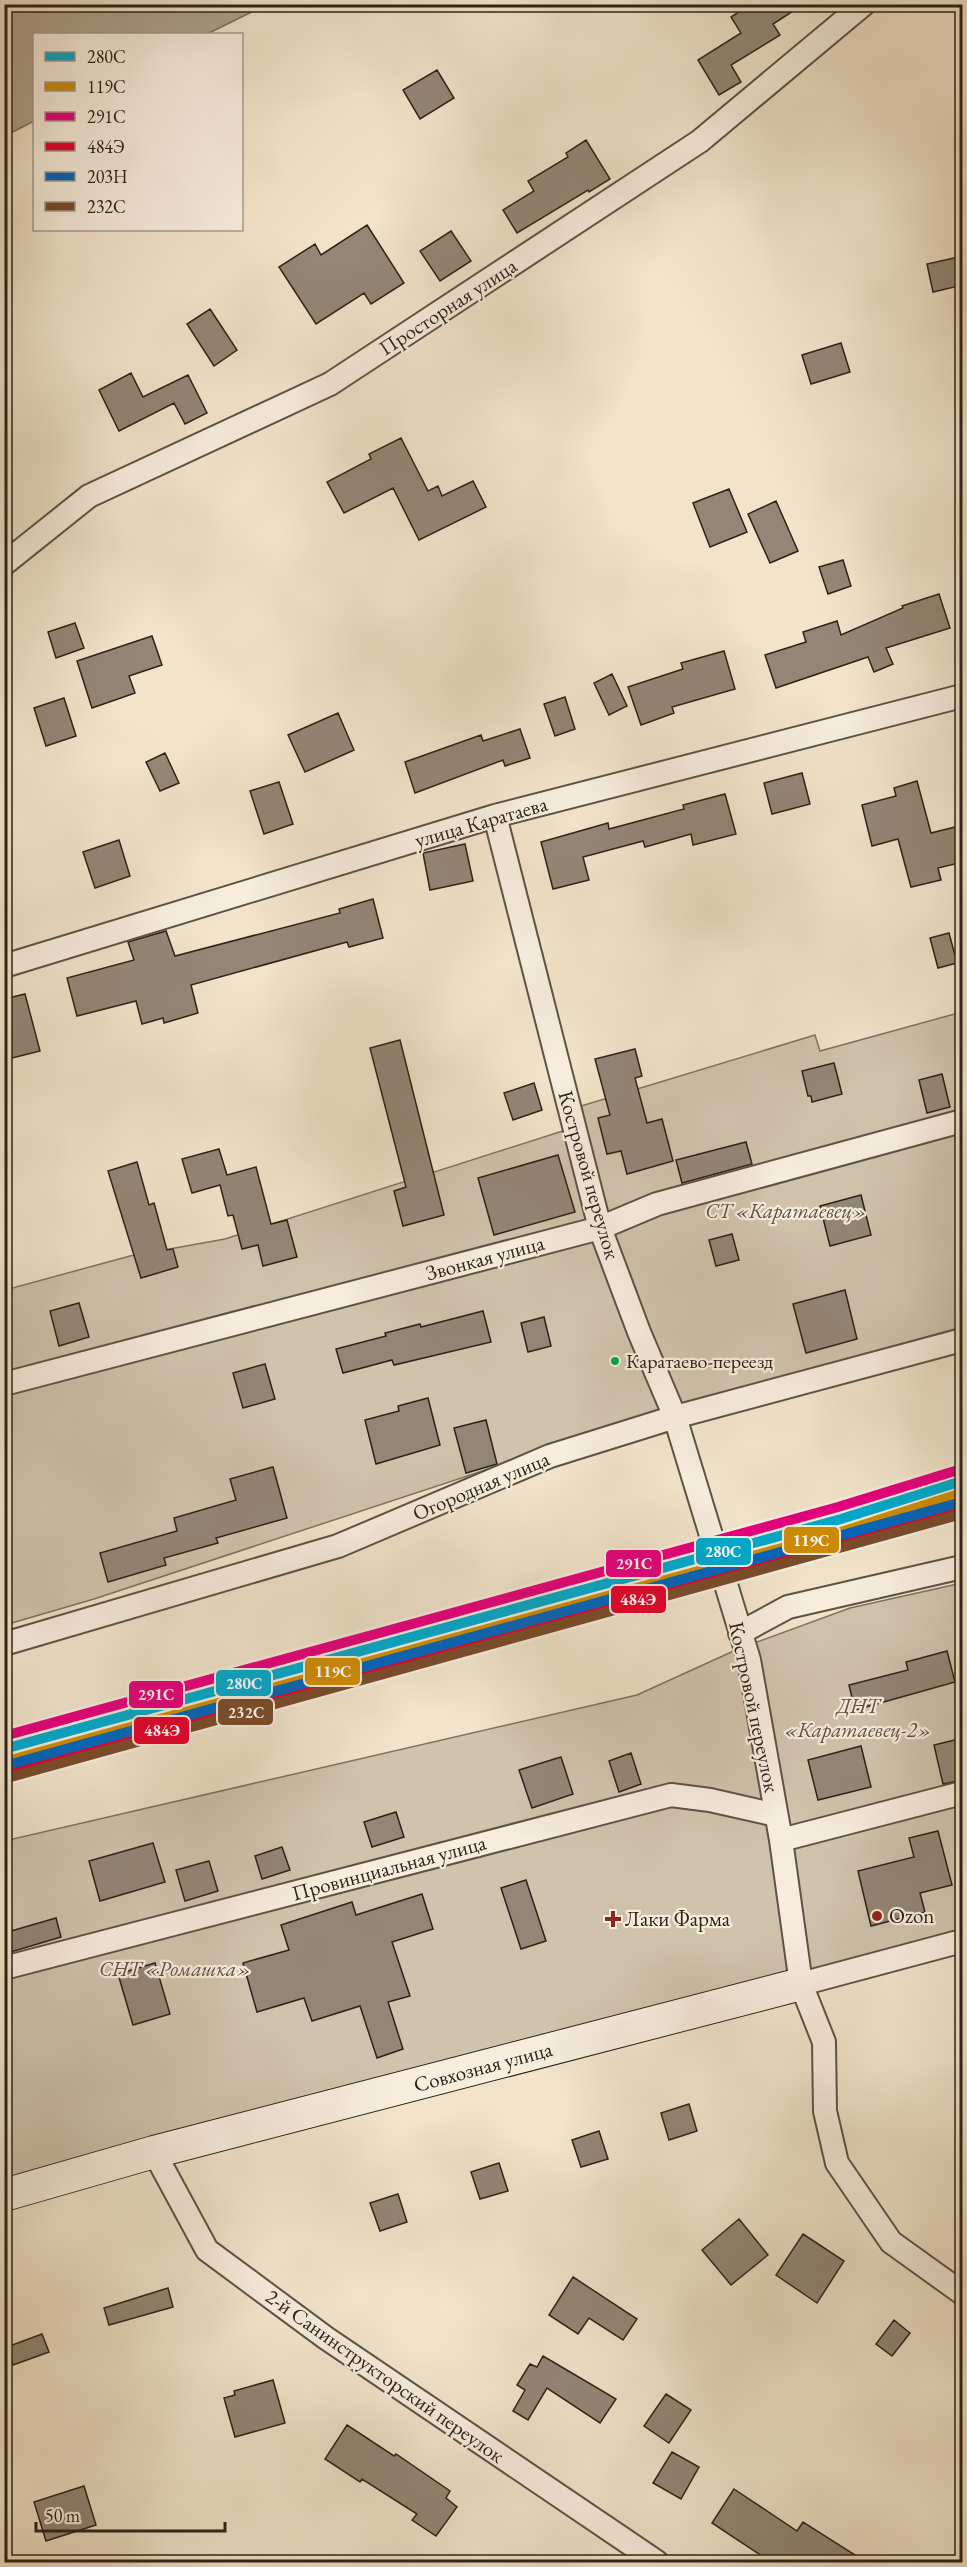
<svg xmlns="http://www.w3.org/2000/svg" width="967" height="2567" font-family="'EB Garamond',serif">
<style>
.green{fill:#cfc3ad;stroke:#7d7363;stroke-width:1.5}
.water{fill:#aea28e;stroke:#7a6f5f;stroke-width:1.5}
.building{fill:#928776;stroke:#2b2319;stroke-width:1.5}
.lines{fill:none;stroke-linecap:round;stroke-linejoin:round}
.street-casing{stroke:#5c5346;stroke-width:26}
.secondary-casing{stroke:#2b2319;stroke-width:34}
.street{stroke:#f6eddd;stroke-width:22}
.secondary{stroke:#f6eddd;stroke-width:32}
.rail-1-casing{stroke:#f6eddd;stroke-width:15}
.rail-2-casing{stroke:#f6eddd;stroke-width:15}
.rail-3-casing{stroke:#f6eddd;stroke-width:15}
.rail-4-casing{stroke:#f6eddd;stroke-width:15}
.rail-5-casing{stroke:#f6eddd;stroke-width:15}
.rail-6-casing{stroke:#f6eddd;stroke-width:15}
.rail-1{stroke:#00a9ce;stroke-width:10}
.rail-2{stroke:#ce8c05;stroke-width:10}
.rail-3{stroke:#e5007d;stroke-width:10}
.rail-4{stroke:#e4002b;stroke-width:10}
.rail-5{stroke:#0065bd;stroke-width:10}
.rail-6{stroke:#7a4b2a;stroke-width:10}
.bus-dot{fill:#00a651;stroke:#f6eddd;stroke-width:2}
.poi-dot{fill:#8f2418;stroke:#f6eddd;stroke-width:2}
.labels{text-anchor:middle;stroke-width:4.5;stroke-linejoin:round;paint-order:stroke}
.bus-label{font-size:20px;fill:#2b2319;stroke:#f6eddd;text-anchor:start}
.street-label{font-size:21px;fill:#2b2319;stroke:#f6eddd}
.park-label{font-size:21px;font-style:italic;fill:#5c5345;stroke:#f6eddd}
.poi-label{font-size:21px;fill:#2b2319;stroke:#f6eddd;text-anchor:start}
.line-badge{stroke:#f6eddd;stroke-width:2}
.badge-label{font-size:16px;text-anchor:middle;font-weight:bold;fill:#fff}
</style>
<rect width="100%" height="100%" fill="#f1e4cb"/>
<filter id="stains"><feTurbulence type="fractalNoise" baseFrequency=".00333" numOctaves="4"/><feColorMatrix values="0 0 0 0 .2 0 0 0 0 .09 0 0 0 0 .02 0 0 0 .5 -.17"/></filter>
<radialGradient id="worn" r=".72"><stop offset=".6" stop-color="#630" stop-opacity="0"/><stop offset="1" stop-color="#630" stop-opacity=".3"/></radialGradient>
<path class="green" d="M962 1012V1327L686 1404 94 1599 5 1625V1290L130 1256 225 1239 572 1128 568 1110 815 1035 820 1051Z
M962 1583V1933L5 2180 4 1841 637 1695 738 1649 850 1608Z"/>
<path class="water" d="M5 4H266V5L207 34H34V121L5 136Z"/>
<path class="building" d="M751 4H804L773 24 780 35 731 65 741 82 719 95 698 60 741 33 731 17Z
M437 70 454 98 420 119 403 90Z
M586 140 610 179 589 192 588 190 517 233 503 210 534 191 528 181 568 157 566 153Z
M367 225 404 283 371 304 364 293 316 324 279 267 315 244 321 255Z
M451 231 471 261 440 281 420 251Z
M963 256V285L933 292 927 264Z
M210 309 237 350 214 366 187 324Z
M841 343 850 372 811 384 802 355Z
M131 373 143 397 188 375 207 413 185 424 174 403 119 431 99 390Z
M401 438 428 491 438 486 442 496 473 481 486 507 419 540 393 488 344 513 327 482 371 459 369 454Z
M729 489 747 532 710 547 693 503Z
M776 501 798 551 770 563 748 514Z
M843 560 851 586 828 594 819 567Z
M939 594 950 628 886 648 893 664 874 672 868 657 776 688 765 655 806 642 803 632 837 621 841 635 903 608 902 606Z
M75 623 84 648 56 658 48 632Z
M152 636 162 665 129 676 135 693 92 708 77 661Z
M724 651 735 689 672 707 674 713 641 725 628 687 683 669 681 663Z
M612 674 627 706 609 715 594 683Z
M565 697 575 729 555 736 544 704Z
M64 698 76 736 46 746 34 708Z
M338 713 354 750 305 772 288 735Z
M520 729 530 758 505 766 503 760 415 793 405 762 481 735 483 741Z
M165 753 179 783 160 791 146 762Z
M802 773 810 804 772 814 764 783Z
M917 781 931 833 963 825V862L938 868 941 880 911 887 898 839 872 846 862 805 896 796 894 788Z
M279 782 293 824 264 834 250 791Z
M725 794 736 834 693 845 691 834 645 847 643 841 583 857 589 880 553 889 541 842 608 823 609 829 684 809 683 805Z
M119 840 130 876 95 888 83 852Z
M465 844 473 881 430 890 423 853Z
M373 899 383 938 349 947 347 942 191 985 198 1013 164 1023 163 1018 142 1024 136 1001 77 1016 67 978 134 960 128 942 166 931 175 956 340 913 339 909Z
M949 933 957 963 938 968 930 938Z
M25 994 40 1051 4 1060V999Z
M400 1040 444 1215 403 1226 394 1191 406 1187 370 1048Z
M635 1049 642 1076 635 1078 647 1123 662 1119 673 1161 627 1174 621 1151 607 1154 598 1118 610 1115 595 1059Z
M834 1063 842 1094 812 1102 811 1096H808L802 1071Z
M942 1074 950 1107 927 1113 919 1080Z
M534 1083 542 1110 513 1120 504 1093Z
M746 1142 752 1164 682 1183 676 1160Z
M219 1149 227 1175 256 1167 271 1224 287 1220 297 1257 263 1266 258 1245 242 1249 233 1215 228 1216 220 1185 192 1193 182 1159Z
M558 1155 575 1212 494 1235 478 1178Z
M137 1162 149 1205 154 1203 167 1250 173 1249 178 1267 141 1278 108 1171Z
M861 1195 871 1235 830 1246 820 1206Z
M732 1234 739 1260 716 1266 709 1240Z
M845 1290 857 1339 806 1353 793 1304Z
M79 1303 89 1337 59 1346 50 1311Z
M483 1311 491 1342 394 1365 392 1360 343 1373 336 1349 386 1336 385 1333 420 1324 421 1327Z
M544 1317 551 1346 528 1352 521 1323Z
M265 1364 275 1399 243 1408 233 1373Z
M428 1398 440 1445 376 1464 365 1420 399 1411 398 1406Z
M486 1420 497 1464 466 1473 454 1428Z
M273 1467 287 1518 216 1538 218 1543 164 1558 166 1565 108 1582 100 1553 177 1531 174 1518 236 1500 230 1479Z
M947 1651 955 1682 855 1710 849 1685 908 1670 906 1662Z
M963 1738V1780L943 1784 934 1745Z
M861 1746 871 1787 818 1800 808 1760Z
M631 1753 641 1784 619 1792 609 1761Z
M561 1757 573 1794 532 1808 519 1770Z
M396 1812 404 1837 372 1847 364 1822Z
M938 1831 952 1885 920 1893 925 1912 871 1926 858 1871 914 1857 909 1838Z
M153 1843 165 1882 100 1901 89 1861Z
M282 1847 290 1870 262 1879 255 1856Z
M209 1861 218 1891 185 1901 176 1870Z
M526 1880 546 1941 521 1949 501 1888Z
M422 1894 433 1929 392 1942 410 1996 388 2002 403 2049 377 2058 360 2006 312 2021 304 1998 257 2012 243 1963 289 1950 281 1925 352 1902 356 1915Z
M56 1918 61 1937 4 1954V1933Z
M155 1963 170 2014 133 2025 118 1974Z
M689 2104 697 2131 669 2140 661 2113Z
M599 2131 608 2159 581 2167 572 2140Z
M499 2163 508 2191 480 2199 471 2172Z
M398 2194 407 2222 380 2231 370 2203Z
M739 2219 768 2255 731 2285 702 2250Z
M803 2234 844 2261 817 2303 776 2275Z
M573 2277 637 2319 623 2340 589 2318 578 2334 549 2315Z
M168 2288 173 2307 109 2325 104 2308Z
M894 2320 910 2333 892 2356 876 2344Z
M42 2334 49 2352 13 2365 7 2347Z
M543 2356 616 2399 600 2423 547 2388 528 2420 513 2411 525 2390 517 2385 530 2364 537 2367Z
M273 2380 285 2423 235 2437 224 2398 235 2395 234 2391Z
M666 2394 691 2410 669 2443 644 2426Z
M347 2425 394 2456 396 2454 450 2491 446 2498 457 2507 436 2536 412 2520 417 2514 362 2479 360 2482 325 2459Z
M672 2452 699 2467 681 2499 653 2483Z
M84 2486 96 2525 46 2541 34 2502Z
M734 2489 797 2531 803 2522 866 2562H771L712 2523Z"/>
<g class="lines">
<defs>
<path id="street" d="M4 564 89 496 330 384 700 141 864 4
M495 816 600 1228 639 1332 675 1417 749 1660 781 1840 801 1984 824 2042 825 2111 837 2163 891 2242 962 2293
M4 966 495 816 962 696
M4 1384 600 1228 657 1204 962 1121
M740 1633 788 1607 962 1567
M4 1644 338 1546 550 1456 675 1417 962 1340
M781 1840 962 1793
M4 1968 671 1795 710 1800 776 1815
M801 1984 962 1941
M154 2152 207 2250 326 2338 657 2562"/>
<path id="secondary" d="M4 2195 154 2152 801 1984"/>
</defs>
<use href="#street" class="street-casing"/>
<use href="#secondary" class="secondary-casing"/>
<use href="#street" class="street"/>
<use href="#secondary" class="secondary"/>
<defs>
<path id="rail-1" d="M4 1749 841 1519 962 1481"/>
<path id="rail-2" d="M7 1761 844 1531 962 1493"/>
<path id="rail-3" d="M4 1736 838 1507 958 1470"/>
<path id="rail-4" d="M10 1772 847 1542 962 1506"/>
<path id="rail-5" d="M4 1766 962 1502"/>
<path id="rail-6" d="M7 1778 962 1514"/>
</defs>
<use href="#rail-1" class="rail-1-casing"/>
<use href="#rail-2" class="rail-2-casing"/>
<use href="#rail-3" class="rail-3-casing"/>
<use href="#rail-4" class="rail-4-casing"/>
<use href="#rail-5" class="rail-5-casing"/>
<use href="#rail-6" class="rail-6-casing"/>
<use href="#rail-1" class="rail-1"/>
<use href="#rail-2" class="rail-2"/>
<use href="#rail-3" class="rail-3"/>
<use href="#rail-4" class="rail-4"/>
<use href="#rail-5" class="rail-5"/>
<use href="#rail-6" class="rail-6"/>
</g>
<circle class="bus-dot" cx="615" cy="1361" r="5"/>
<g class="poi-dot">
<circle cx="877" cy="1916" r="6"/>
<path d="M610 1910h6v6h6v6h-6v6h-6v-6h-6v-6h6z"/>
</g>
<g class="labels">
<g class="bus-label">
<text x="626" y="1368">Каратаево-переезд</text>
</g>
<g class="street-label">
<text transform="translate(448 307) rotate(-33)" y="7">Просторная улица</text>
<text transform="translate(481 822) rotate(-16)" y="7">улица Каратаева</text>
<text transform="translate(589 1175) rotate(74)" y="7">Костровой переулок</text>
<text transform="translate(485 1258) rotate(-15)" y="7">Звонкая улица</text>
<text transform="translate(481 1486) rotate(-23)" y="7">Огородная улица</text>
<text transform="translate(754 1707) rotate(78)" y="7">Костровой переулок</text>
<text transform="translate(389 1868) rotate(-15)" y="7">Провинциальная улица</text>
<text transform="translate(483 2067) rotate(-15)" y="7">Совхозная улица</text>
<text transform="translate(385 2376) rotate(35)" y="7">2-й Санинструкторский переулок</text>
</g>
<g class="park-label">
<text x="786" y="1218">СТ «Каратаевец»</text>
<text x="858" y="1713">ДНТ<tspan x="858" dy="24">«Каратаевец-2»</tspan></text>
<text x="175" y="1976">СНТ «Ромашка»</text>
</g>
<g class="poi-label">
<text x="889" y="1923">Ozon</text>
<text x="625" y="1926">Лаки Фарма</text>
</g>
</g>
<g class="line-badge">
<rect x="783" y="1526" width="57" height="28" rx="6" fill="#ce8c05"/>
<rect x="695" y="1537" width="57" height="29" rx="6" fill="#00a9ce"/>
<rect x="605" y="1549" width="57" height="29" rx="6" fill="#e5007d"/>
<rect x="610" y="1585" width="57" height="29" rx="6" fill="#e4002b"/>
<rect x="304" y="1657" width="57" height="29" rx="6" fill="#ce8c05"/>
<rect x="215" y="1669" width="57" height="28" rx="6" fill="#00a9ce"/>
<rect x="128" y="1680" width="56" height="29" rx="6" fill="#e5007d"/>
<rect x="217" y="1698" width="57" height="28" rx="6" fill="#7a4b2a"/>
<rect x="133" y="1716" width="57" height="29" rx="6" fill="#e4002b"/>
</g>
<g class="badge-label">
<text x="811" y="1546">119С</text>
<text x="723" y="1557">280С</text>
<text x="634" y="1569">291С</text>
<text x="638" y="1605">484Э</text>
<text x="333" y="1677">119С</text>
<text x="244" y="1689">280С</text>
<text x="156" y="1700">291С</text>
<text x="246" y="1718">232C</text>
<text x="162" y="1736">484Э</text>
</g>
<rect width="967" height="2567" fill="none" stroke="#f1e4cb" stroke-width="24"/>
<rect x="6" y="6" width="955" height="2555" fill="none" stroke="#2b2319" stroke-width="3"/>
<rect x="12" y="12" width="943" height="2543" fill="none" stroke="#2b2319" stroke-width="1.5"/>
<rect x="33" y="33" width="210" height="198" fill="#f6eddd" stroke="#a59c8f" stroke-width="1.5"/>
<rect x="45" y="52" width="30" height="9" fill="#00a9ce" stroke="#a59c8f" stroke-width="1.5"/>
<text x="87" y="63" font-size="18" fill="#2b2319">280С</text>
<rect x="45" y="82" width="30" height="9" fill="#ce8c05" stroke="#a59c8f" stroke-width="1.5"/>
<text x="87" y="93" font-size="18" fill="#2b2319">119С</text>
<rect x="45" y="112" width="30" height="9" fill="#e5007d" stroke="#a59c8f" stroke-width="1.5"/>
<text x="87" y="123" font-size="18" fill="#2b2319">291С</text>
<rect x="45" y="142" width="30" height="9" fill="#e4002b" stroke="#a59c8f" stroke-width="1.5"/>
<text x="87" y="153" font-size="18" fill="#2b2319">484Э</text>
<rect x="45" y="172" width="30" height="9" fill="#0065bd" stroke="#a59c8f" stroke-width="1.5"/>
<text x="87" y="183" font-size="18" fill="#2b2319">203Н</text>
<rect x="45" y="202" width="30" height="9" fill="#7a4b2a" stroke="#a59c8f" stroke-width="1.5"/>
<text x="87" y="213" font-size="18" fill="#2b2319">232C</text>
<path d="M36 2522v9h189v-9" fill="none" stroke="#2b2319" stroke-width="3"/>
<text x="45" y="2522" font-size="18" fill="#2b2319" stroke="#f6eddd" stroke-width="4.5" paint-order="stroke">50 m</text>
<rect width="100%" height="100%" filter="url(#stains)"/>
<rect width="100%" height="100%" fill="url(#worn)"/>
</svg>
